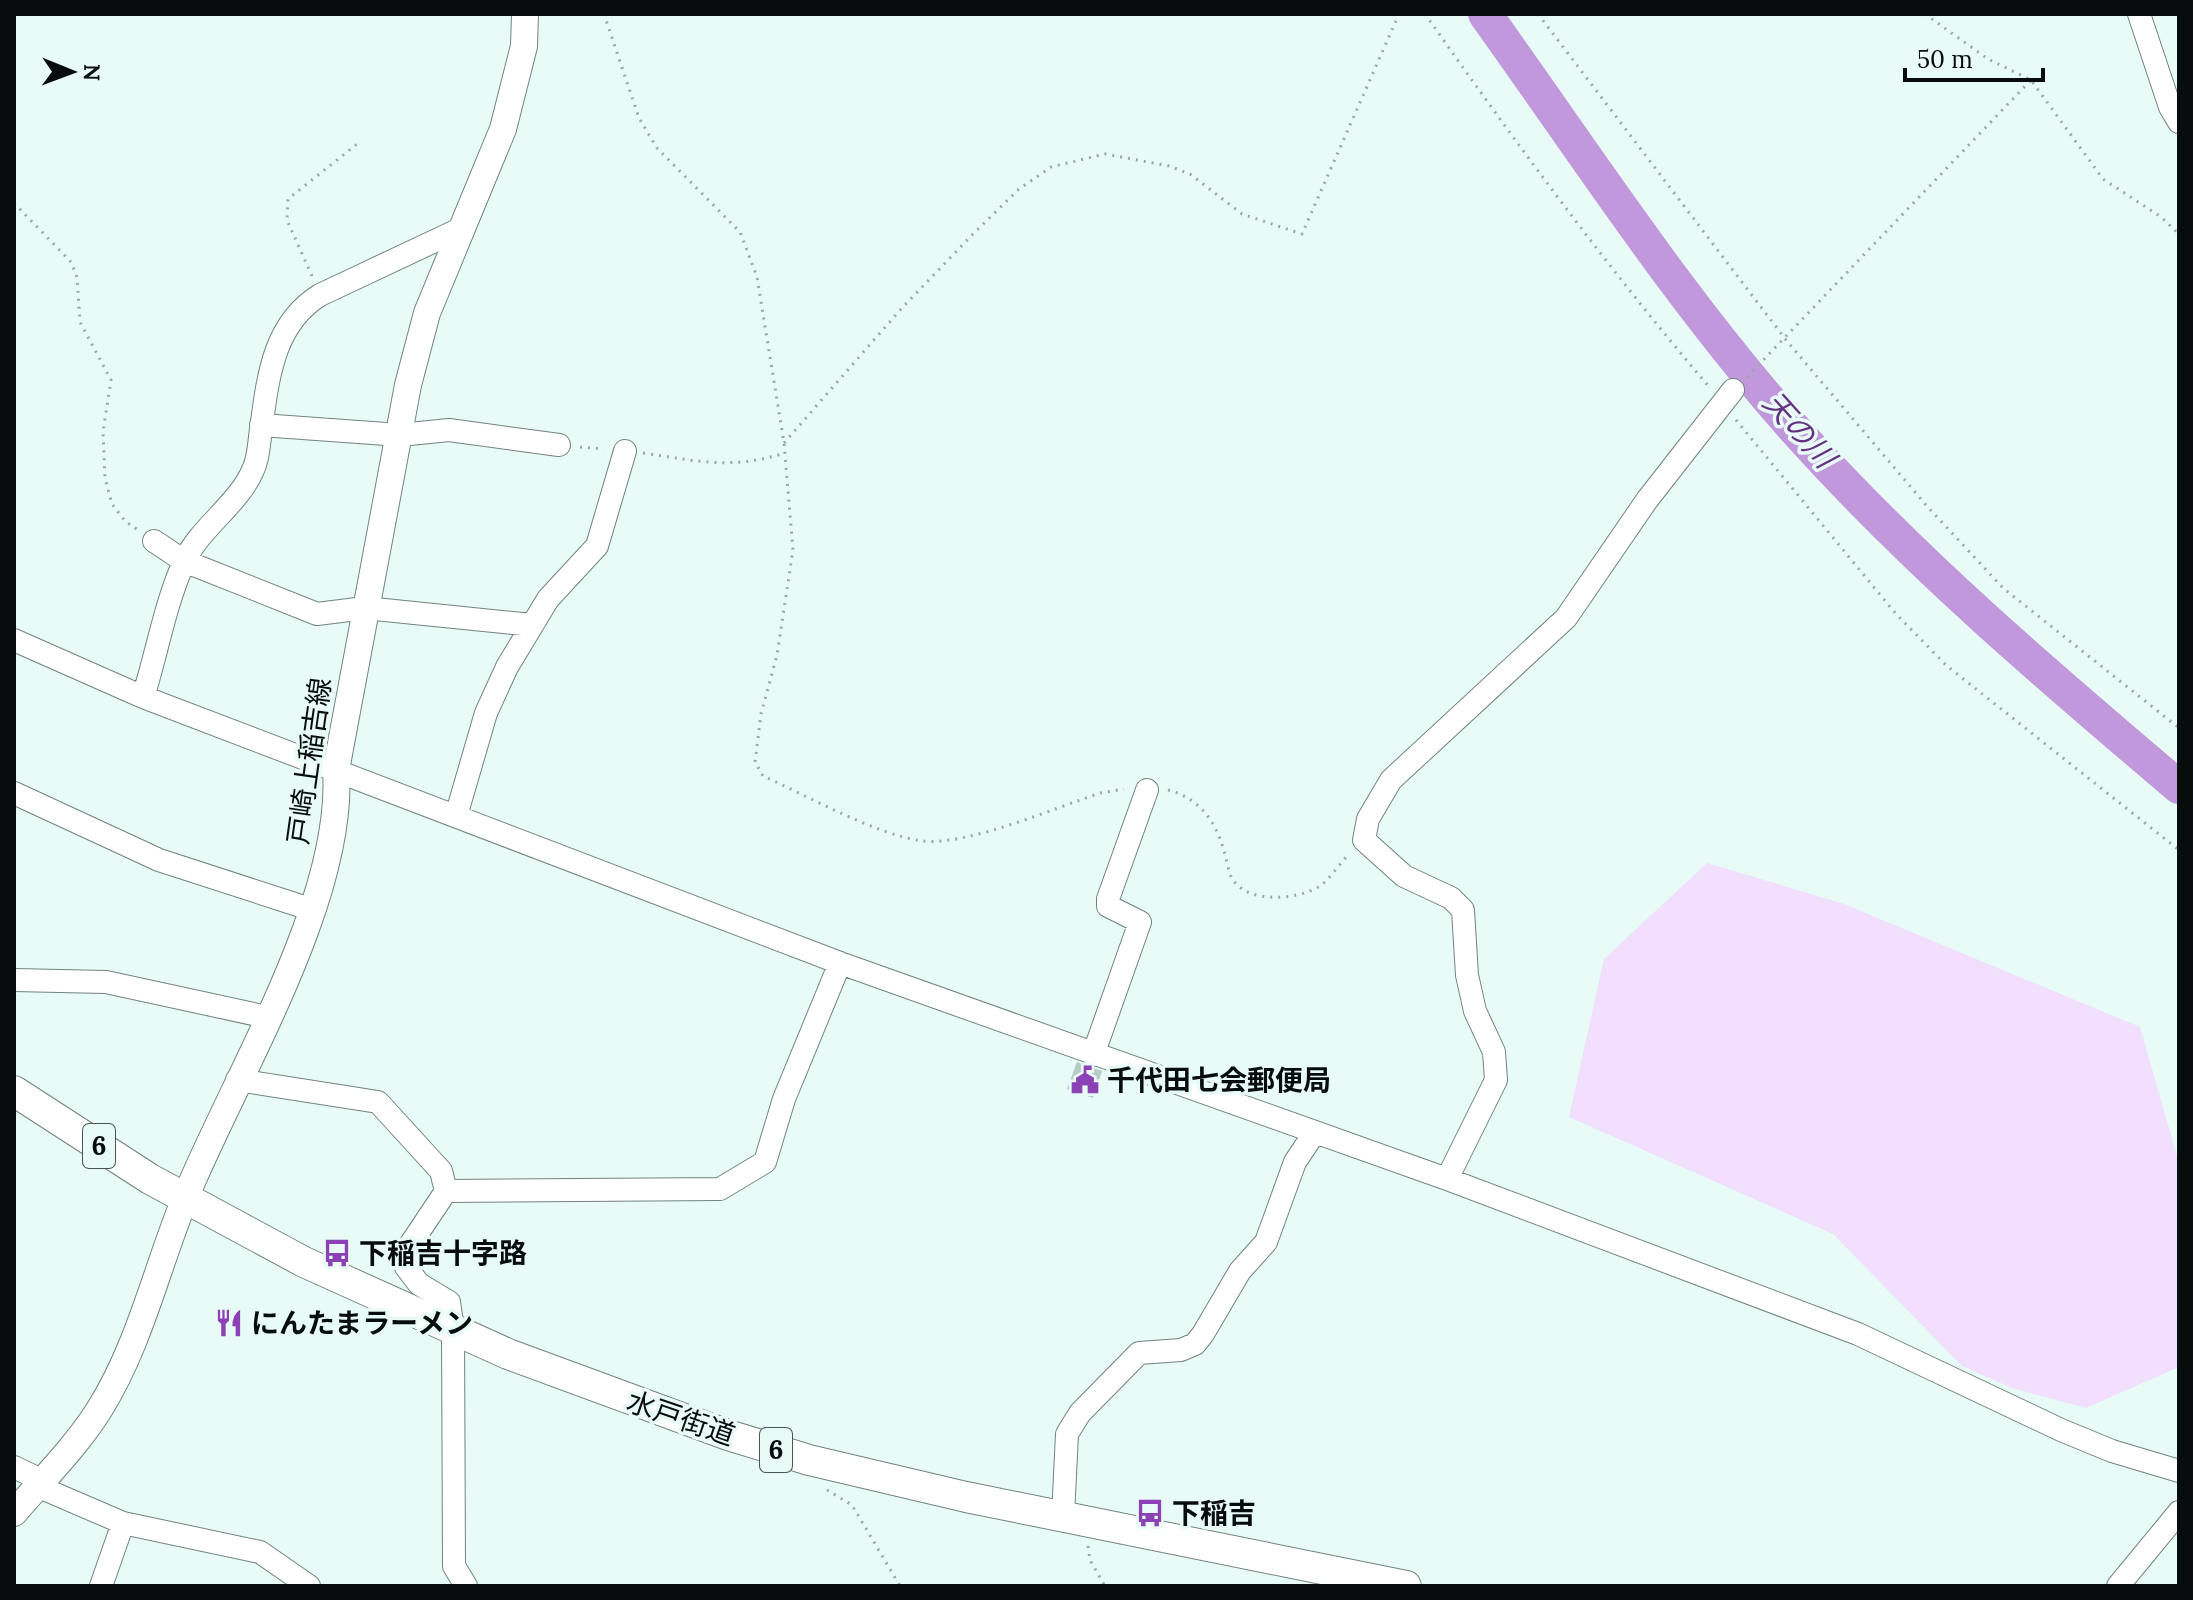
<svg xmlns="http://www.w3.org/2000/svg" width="2193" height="1600" font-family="Lora,'Noto Sans JP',serif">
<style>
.green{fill:#f1dffd}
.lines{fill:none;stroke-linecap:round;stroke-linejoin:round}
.river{stroke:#c198db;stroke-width:34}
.building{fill:#b8cac6}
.minor-casing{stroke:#72837f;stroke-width:24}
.major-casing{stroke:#72837f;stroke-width:28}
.highway-casing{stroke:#72837f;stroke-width:32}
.path{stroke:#9aa9a5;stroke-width:3;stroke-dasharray:2 6;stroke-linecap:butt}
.minor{stroke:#fff;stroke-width:22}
.major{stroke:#fff;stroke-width:26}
.highway{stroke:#fff;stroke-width:30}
.labels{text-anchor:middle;stroke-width:7;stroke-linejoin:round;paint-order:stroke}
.shield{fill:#e8fbf6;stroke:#4a5452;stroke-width:2}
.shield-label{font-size:26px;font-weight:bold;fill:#070d0c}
.street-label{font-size:28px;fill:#070d0c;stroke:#e8fbf6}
.poi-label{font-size:28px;font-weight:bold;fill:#070d0c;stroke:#e8fbf6;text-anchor:start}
.water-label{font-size:30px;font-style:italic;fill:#653282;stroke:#e8fbf6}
</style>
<rect width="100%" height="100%" fill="#e8fbf6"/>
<path class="green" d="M1707 863 1844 904 2140 1027 2179 1163V1367L2086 1408 2012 1388 1962 1366 1833 1234 1569 1117 1604 959Z"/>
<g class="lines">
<path class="river" d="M1485 14C1586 155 1682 304 1799 434 1915 563 2047 675 2179 787"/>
</g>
<path class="building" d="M1077 1062 1102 1071 1093 1098 1067 1089Z"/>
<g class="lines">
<defs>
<path id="minor" d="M2139 14 2170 107 2179 122
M261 425 400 435 449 430 559 445
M154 541 184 561 317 614 365 608 532 625
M14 640 143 697 840 963 1447 1179 1858 1334 2061 1430 2112 1451 2179 1471
M143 697C157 653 165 604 184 562 200 527 238 505 253 470 259 458 259 442 261 429 268 378 273 324 320 295L460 229
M14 793 159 860 310 909
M456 816 486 713 507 667 548 599 597 546 625 451
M14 980 106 982 267 1017
M1093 1055 1140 922 1108 906V899L1147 790
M237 1080 378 1102 441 1171 446 1191 408 1248 406 1267 419 1284 449 1302 453 1330 454 1566 466 1586
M1447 1179 1496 1080 1494 1052 1475 1011 1467 975 1463 910 1451 898 1404 876 1364 840 1368 819 1391 780 1566 618 1647 500 1733 390
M446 1191 720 1189 765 1162 784 1099 840 963
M14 1467 43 1481
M37 1486 123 1523 101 1586
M1063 1516 1067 1434 1080 1413 1139 1353 1181 1350 1195 1344 1203 1334 1240 1271 1266 1242 1295 1162 1315 1132
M123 1523 260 1552 309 1586
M2118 1586 2179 1512"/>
<path id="major" d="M14 1513C43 1479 75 1448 99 1410 140 1345 157 1266 186 1196 236 1075 345 899 336 770L408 385 427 313 503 129 524 46 525 14"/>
<path id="highway" d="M14 1091 150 1179 304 1262 508 1354 728 1435 809 1460 966 1497 1406 1586"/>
</defs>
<use href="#minor" class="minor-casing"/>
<use href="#major" class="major-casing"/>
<use href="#highway" class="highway-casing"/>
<path class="path" d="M604 14 639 118 657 148 740 232 757 277 784 443 793 550 777 655 761 714 755 762 763 776C808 796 876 835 923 841 968 846 1056 807 1101 793L1124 789
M1425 14C1516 143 1608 269 1711 389
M1538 14 1786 340 1926 505 2003 588 2179 728
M1925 14 1988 59 2031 80 2103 179 2161 217 2179 234
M14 203 71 262 77 277 80 322 111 380 103 432 105 478 112 504 125 521 138 530
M312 276 287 220 288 199 357 144
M1747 377 2031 80
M1736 420 1896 614 1947 666 2179 850
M784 443 901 309 971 236 1019 189 1051 167 1105 154 1169 166 1190 174 1242 214 1302 234 1399 14
M580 447 604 449
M643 453C698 461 730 470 785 453
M1168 790C1199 798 1216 821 1224 851 1227 860 1228 872 1233 880 1249 904 1298 900 1320 886 1328 881 1341 862 1349 854
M827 1490 852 1505 900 1586
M1088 1546 1090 1560 1105 1586"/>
<use href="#minor" class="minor"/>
<use href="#major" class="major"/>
<use href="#highway" class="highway"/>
</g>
<defs>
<symbol id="civic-bare" viewBox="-9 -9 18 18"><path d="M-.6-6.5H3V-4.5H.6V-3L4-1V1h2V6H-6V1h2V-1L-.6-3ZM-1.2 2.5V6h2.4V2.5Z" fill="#8c42b4" stroke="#e8fbf6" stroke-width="2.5" paint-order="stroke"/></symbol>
<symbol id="bus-bare" viewBox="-9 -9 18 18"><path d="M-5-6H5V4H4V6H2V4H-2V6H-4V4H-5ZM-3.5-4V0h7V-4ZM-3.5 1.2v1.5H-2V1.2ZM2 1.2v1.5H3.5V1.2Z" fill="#8c42b4" stroke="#e8fbf6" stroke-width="2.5" paint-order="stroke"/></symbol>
<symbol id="restaurant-bare" viewBox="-9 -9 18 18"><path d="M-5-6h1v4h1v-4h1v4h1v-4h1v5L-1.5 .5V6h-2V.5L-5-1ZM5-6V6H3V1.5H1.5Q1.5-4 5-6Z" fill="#8c42b4" stroke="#e8fbf6" stroke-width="2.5" paint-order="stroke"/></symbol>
</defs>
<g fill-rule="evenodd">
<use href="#civic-bare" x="1065" y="1060" width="40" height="40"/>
<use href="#bus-bare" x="317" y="1233" width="40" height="40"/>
<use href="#restaurant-bare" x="209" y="1303" width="40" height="40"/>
<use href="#bus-bare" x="1130" y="1493" width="40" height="40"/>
</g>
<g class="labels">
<g class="shield">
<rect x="83" y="1124" width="32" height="44" rx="6"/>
<rect x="760" y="1428" width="32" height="44" rx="6"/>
</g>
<g class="shield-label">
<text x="99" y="1155">6</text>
<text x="776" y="1459">6</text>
</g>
<g class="street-label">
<text transform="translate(309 761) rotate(-82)" y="10">戸崎上稲吉線</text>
<text transform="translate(681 1418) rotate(19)" y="10">水戸街道</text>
</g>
<g class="poi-label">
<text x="1107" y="1090">千代田七会郵便局</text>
<text x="359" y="1263">下稲吉十字路</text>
<text x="251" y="1333">にんたまラーメン</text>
<text x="1172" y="1523">下稲吉</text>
</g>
<g class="water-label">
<text transform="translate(1799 430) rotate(48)" y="10">天の川</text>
</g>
</g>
<rect width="2193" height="1600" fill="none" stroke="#070d0c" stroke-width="32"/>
<g transform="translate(72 72) rotate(91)" stroke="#e8fbf6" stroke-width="6" paint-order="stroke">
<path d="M0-6L14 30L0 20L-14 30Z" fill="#070d0c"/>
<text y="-12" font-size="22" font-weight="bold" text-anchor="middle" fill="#070d0c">N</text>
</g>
<path d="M1905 68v12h138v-12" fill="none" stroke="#070d0c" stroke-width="4"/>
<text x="1917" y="68" font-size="24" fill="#070d0c" stroke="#e8fbf6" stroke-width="6" paint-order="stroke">50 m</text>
</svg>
